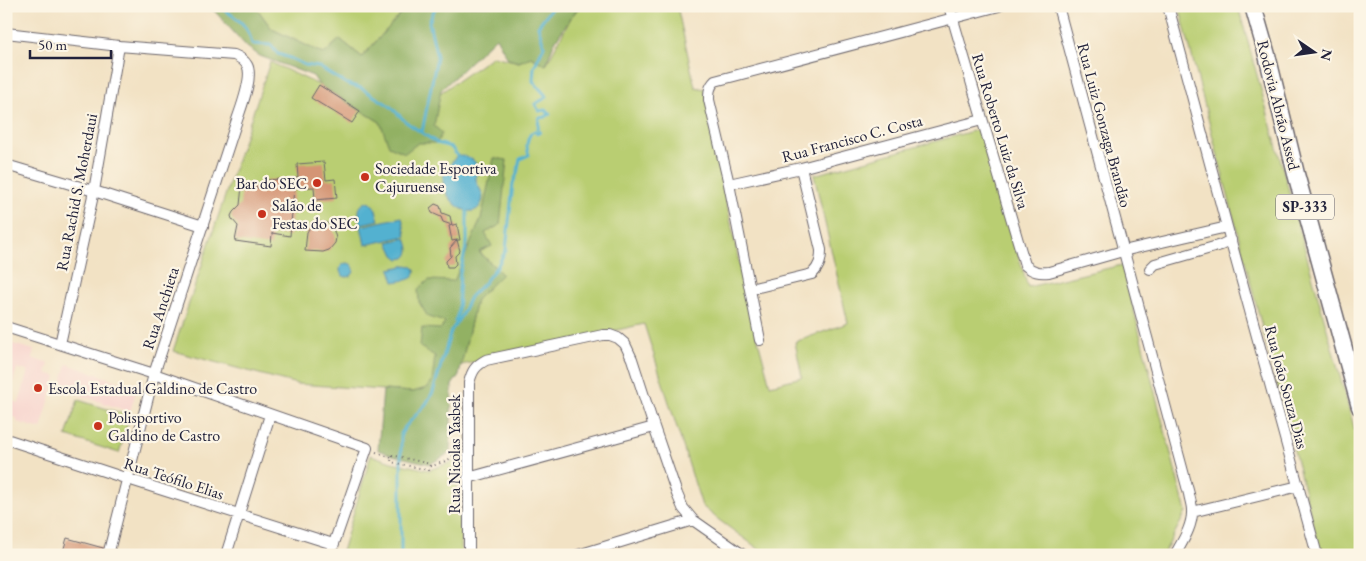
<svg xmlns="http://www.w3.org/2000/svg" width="1366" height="561" font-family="'EB Garamond',serif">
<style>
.built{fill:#f7d0cb;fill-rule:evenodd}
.green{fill:#b9ce72;stroke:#6e7856}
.forest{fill:#92b164;stroke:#5a6a50}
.water{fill:#52b1d0;stroke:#3a6a86}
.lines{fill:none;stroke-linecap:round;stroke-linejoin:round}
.stream{stroke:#52b1d0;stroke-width:3}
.building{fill:#d49574}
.minor-casing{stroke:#6b656b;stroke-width:12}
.primary-casing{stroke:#6b656b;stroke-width:19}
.path{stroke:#6b656b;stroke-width:2;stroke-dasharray:1 4;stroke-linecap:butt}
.minor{stroke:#fff;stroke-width:10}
.primary{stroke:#fff;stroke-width:16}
.poi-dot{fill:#c8321e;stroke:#fcf5e5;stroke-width:2}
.labels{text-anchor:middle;stroke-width:4.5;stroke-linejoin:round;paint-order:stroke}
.shield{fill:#fcf5e5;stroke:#63616e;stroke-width:1}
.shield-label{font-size:15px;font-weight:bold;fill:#22223b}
.street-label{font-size:16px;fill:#22223b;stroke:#fcf5e5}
.poi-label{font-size:16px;fill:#22223b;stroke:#fcf5e5;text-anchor:start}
</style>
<rect width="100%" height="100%" fill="#fcf5e5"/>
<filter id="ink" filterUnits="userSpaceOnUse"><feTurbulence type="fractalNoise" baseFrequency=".02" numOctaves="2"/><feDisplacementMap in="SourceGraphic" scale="10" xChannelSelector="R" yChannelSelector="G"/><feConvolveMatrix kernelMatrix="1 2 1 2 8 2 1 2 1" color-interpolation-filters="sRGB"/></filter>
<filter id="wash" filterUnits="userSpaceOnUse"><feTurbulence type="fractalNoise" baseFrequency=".0096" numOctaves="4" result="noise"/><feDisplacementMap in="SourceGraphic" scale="20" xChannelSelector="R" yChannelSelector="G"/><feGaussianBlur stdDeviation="1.12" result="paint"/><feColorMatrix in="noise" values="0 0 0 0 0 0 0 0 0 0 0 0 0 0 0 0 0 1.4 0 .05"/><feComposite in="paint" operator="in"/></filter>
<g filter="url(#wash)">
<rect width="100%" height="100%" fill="#f2e2c4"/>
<path class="built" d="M6 342 34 350 32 358 49 364 46 373 56 376 41 429 17 422V418L6 415ZM17 368 28 371 19 403 8 399Z
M67 364 137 388 130 412 60 388Z"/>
<path class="green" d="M255 6H408L362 57 340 39 324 54 272 29Z
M580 6H677L695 87 705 89 724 190 746 295 770 385 802 377 795 342 848 323 814 175 980 129 1028 287 1122 265 1186 512 1163 555H767L719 520 702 506 644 324 461 365 476 300 502 274 479 251 432 381 427 388 413 392 297 384 173 351 270 62 319 85 390 128 493 56 519 62 531 57 546 65 572 16Z
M1179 6H1238L1360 449V555H1321Z
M78 400 130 416 119 453 66 436Z
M371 455 391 462 429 470 455 461 462 555H341Z"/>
<path class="forest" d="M210 6H255L272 29 324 54 340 39 362 57 408 6H580L572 16 554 43 546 65 531 57 519 62 508 59 496 37 441 90 434 126 442 133 437 143H418L405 153 389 146 380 122 319 85 313 76 260 56 247 47Z
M494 158 507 160 500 225 485 233 492 246 479 252 502 274 476 300 459 375 452 385 450 453 430 464 392 455 378 450 383 390 413 392 427 388 432 381 435 356 420 347 422 328 441 329 445 322 428 317 419 302 418 289 429 280 454 281 481 219Z"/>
<path class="water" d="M457 155C466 156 477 158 477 169 478 172 476 174 476 177 475 186 486 192 482 202 473 227 437 196 444 174 447 168 453 161 457 155Z
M366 202C376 203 376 212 379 220L361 224C359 214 356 207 366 202Z
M402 217 406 236 365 245 361 226Z
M406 238C408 245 412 252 405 258L399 259 394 255 388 242Z
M340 270a7 7 0 1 1 14 0a7 7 0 1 1-14 0Z
M407 265 411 266 415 269C417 281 403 280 394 282L390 269Z"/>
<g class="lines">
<path class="stream" d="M218 6C235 17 248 23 252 44L271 45 278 54 290 58 305 65 319 67 347 84 361 88 390 106 406 122 437 143 451 147 457 155
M422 132 437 57 429 22 436 6
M455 321 458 313 460 273 467 243V211
M401 555V434L405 427 426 404 433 392 451 331 461 316 470 297 484 283 498 265 506 250 513 183 517 174 520 159 529 155C526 147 526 141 531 133L535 131 537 134 540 132 538 129 539 118 545 117 550 114 545 110 539 111 535 104 547 97 533 81 534 67 544 46 538 26 553 6"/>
</g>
<g id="blocks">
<path class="building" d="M319 85 360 111 352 123 311 98Z
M324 162 326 180 335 179 337 198 315 200 314 187 294 188 290 236 272 233 271 246 235 241 238 226 232 219 231 216 233 212 240 205 242 186 267 189V180L298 178 297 164Z
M435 204 440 206 442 213 450 216 452 225 443 222 441 217 432 213 430 208Z
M317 222 328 223 333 228 336 238 335 243 329 250 323 252 305 251 307 232 312 224Z
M457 224 460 240H457L460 251 455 256 456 264 453 267H447L446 261 451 256 450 248 457 240 452 241 449 226Z
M67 538 103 548 101 555H62Z"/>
</g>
</g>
<g filter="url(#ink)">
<use href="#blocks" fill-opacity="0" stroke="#6b656b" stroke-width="1"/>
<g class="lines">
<defs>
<path id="minor" d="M949 6 1025 265C1033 272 1039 273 1049 272L1123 251 1227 227
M1058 6 1189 494C1190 500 1192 505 1192 510 1193 526 1182 542 1175 555
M1168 6 1227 227 1317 555
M6 33 119 46 234 55C239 57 244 60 247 65 254 77 240 110 236 123L154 374 108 555
M6 165 94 191 203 226
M729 184 801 168 982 120
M1150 269 1155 264 1221 245 1231 240
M750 289 812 274C820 266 821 260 821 250L801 168
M6 327 154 374 367 448 330 555
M760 340 729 184 709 100C709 92 709 87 715 81L999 6
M60 344 94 191 119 46
M6 439 128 479 333 544
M468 478 654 427
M1192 512 1299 486
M226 555 270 415
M469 555V383C472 371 475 366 486 360L603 335H610L618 338 625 344 632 359 654 427 677 494 683 508 693 520 743 555
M578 555 693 520"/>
<path id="primary" d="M1253 6 1267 55 1296 174 1360 407"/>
</defs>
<use href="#minor" class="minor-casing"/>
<use href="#primary" class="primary-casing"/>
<path class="path" d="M376 452 392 458
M392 455 430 464 429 470 391 462Z
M430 467 448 460 458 451"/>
<use href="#minor" class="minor"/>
<use href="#primary" class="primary"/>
</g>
</g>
<g class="poi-dot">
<circle cx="365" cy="177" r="5"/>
<circle cx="317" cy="183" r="5"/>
<circle cx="262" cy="214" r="5"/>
<circle cx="38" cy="388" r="5"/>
<circle cx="98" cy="426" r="5"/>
</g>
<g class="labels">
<rect class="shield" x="1276" y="194.5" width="58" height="25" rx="4"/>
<g class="shield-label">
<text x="1305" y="212">SP-333</text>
</g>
<g class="street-label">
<text transform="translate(1279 105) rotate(76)" y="6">Rodovia Abrão Assed</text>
<text transform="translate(1105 125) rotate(75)" y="6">Rua Luiz Gonzaga Brandão</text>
<text transform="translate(1001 131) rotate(73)" y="6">Rua Roberto Luiz da Silva</text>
<text transform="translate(852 138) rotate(-15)" y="6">Rua Francisco C. Costa</text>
<text transform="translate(76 192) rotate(-79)" y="6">Rua Rachid S. Moherdaui</text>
<text transform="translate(160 308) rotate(-72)" y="6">Rua Anchieta</text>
<text transform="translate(1287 387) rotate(75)" y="6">Rua João Souza Dias</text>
<text transform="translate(454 454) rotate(-90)" y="6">Rua Nicolas Yasbek</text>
<text transform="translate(174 478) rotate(18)" y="6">Rua Teófilo Elias</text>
</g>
<g class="poi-label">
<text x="375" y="174">Sociedade Esportiva<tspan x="375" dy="18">Cajuruense</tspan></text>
<text x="307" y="189" text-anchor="end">Bar do SEC</text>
<text x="272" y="211">Salão de<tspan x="272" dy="18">Festas do SEC</tspan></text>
<text x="48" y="394">Escola Estadual Galdino de Castro</text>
<text x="108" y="423">Polisportivo<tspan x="108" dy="18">Galdino de Castro</tspan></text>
</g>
</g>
<rect width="1366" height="561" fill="none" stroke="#fcf5e5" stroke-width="25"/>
<g transform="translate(1314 52) rotate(103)" stroke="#fcf5e5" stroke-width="4" paint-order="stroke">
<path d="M0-4L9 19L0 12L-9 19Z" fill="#22223b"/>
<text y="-8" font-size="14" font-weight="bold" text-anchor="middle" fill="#22223b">N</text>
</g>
<path d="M30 50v8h81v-8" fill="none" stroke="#22223b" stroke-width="2.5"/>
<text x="38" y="50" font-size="15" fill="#22223b" stroke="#fcf5e5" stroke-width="4" paint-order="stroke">50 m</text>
</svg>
